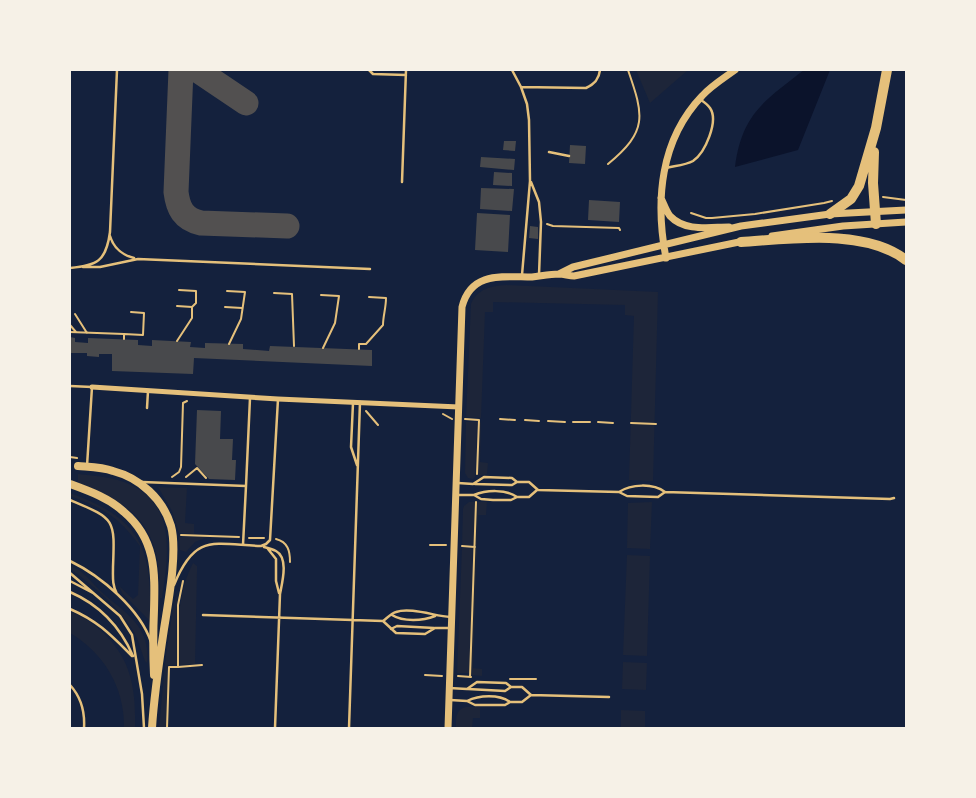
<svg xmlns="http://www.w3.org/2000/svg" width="976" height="798" font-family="'Roboto Serif',serif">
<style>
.green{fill:#1d2539}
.water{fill:#0b132b}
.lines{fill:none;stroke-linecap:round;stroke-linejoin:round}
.taxiway{stroke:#525050;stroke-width:25}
.building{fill:#48494c}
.path{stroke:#e5c07b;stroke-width:2}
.service{stroke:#e5c07b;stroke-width:2.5}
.minor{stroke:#e5c07b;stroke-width:5}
.tertiary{stroke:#e5c07b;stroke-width:7}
.secondary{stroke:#e5c07b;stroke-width:8}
.motorway{stroke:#e5c07b;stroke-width:10}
</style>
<rect width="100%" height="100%" fill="#14213d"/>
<path class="green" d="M636 70H688L650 103Z
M506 285 658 292 653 481 629 480 634 316 625 315V305L493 302V312H485L481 418 466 417 471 304C477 289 491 286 506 285Z
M466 422H477L475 477 473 479 468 478 465 473Z
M480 422 481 423 480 462 488 463 487 474 478 476Z
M78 474C96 476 115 477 131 485 177 506 168 558 162 598H160C161 531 140 506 78 483Z
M158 487 187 488 185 523 194 524V534L179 533 172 511Z
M70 493C142 519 152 548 150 621L122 593 119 586 133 599 138 595 140 546C119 517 103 508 70 496Z
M469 502H475L474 545H462L463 509 464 506Z
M477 502H487L486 515H478L477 545H476Z
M652 502 650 549 627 548 628 503Z
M179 537H207L195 542 186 552 180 550Z
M462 548H473L470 673H457Z
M476 548H477L473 668 482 669V676L471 675Z
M627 555 650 556 647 656 623 655Z
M193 563 197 566V571L195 664 180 665C178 629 176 596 193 563Z
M70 566 79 570 86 576C93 583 99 590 106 596 129 615 151 629 147 663L145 661C141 651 139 641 134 632 122 611 90 582 70 569Z
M178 590 176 622 177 665H168L166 728H159L166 654 174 603Z
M70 612C81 615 91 622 100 630 131 657 136 688 135 728H124C125 688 104 653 70 633Z
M623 662 647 663 646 690 622 689Z
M466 707H480V718H473L472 728H456C456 718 455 710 466 707Z
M621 710 645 711V728H621Z"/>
<path class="water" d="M804 70H830L798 150 735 167C742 114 764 101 804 70Z"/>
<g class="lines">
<path class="taxiway" d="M181 70 176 192C178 208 183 219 201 223L287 226
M197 70 246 103"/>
</g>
<path class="building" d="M504 141H516L515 151 503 150Z
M570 145 586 146 585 164 569 163Z
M481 157 515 159 514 170 480 167Z
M494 172 512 173V186L493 185Z
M481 188 514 189 512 211 480 209Z
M589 200 620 202 619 222 588 220Z
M477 213 510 215 508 252 475 250Z
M530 226 538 227V239L529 238Z
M70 337 75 338V342L88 343V338L138 340V345L152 346V340L191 342 190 347 205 348V343L243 344V349L269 351 270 346 372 350V366L194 358 193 374 112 371V354H99V357L87 356V353H70Z
M197 410 221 411 220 439H233L232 460H236L235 480 209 479 195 464Z"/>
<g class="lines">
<path class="path" d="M608 164C648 131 644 116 628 70
M883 197 906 200
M691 213 706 218H712L755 214 824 203 832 201
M547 224 553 226 619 228 620 230
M227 291 245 292 241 319 229 344
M274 293 292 294 294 346
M321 295 339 296 335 323 323 348
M177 306 192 307
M225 307 242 308
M75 314 87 333
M70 325 76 332
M70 332 124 334
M124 339V334L143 335 144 313 131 312
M177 341 192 318V307L196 303V291L179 290
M359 349V344H366L383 325C383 316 386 308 386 298L369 297
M366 411 378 425
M443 414 452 419
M465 419 479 420 477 474
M500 419 515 420
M525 420 539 421
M548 421 565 422
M573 422H590
M598 422 613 423
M631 423 656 424
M70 457 77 458
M172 477 179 472 181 467 183 403 187 401
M186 477 197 468 206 478
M181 535 239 537
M249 538H264
M276 539C288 542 290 551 290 562
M430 545H446
M462 546 475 547
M183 581 178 605V667L202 665
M425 675 442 676
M458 676 471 677
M470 677 476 502
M510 679H536
M167 728 169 667H178"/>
<path class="service" d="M369 70 373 74 406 75
M512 70 521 87 527 104 529 120 530 181 522 275
M521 87 586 88C595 84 599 79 600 70
M549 152 569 156
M666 168C674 166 686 165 693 161 705 153 719 121 710 108 708 105 704 102 701 100
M402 182 406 70
M531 182 539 202 541 222 539 275
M110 236C114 249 122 255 134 258
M83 267H100L138 259 370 269
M70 268C97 265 106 262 110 232L117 70
M70 386 92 387 87 466
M353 403 351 447 357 465
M147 408 148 391
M142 482 246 486 243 545
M458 483 473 484 484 477 512 478 517 482H529L538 490 619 492 627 496 658 497 665 492
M475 484 512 485 517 482
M246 486 250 398
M619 492C631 484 653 483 665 492L890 499 894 498
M457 495H474L481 499 493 500H511L517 497H529L537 490
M474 495C486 490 506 489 517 497
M70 500C115 519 115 518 113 567 113 577 112 585 117 594
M264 547C268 548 272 549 276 551 289 558 282 583 280 594L275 728
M268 549 276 559V581L279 593
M70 561C101 576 140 609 151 642
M70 573 120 616 132 635 142 694 144 728
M70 581 93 593
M174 585C195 533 213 544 261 546L266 544 270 540 278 399
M70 592C100 605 120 626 133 656
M70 609C98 621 111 635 132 656
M203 615 383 621C387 618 392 613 396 612 410 607 435 616 450 617
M392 615C403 622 423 621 435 616
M383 621 396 633 425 634 435 628H450
M391 629 397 626 434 628
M70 685C81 697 85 712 84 728
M449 688 467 689 477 682 506 683 511 687H522L531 695 609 697
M468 689 505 691 511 687
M450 700 467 701 475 705H505L510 702H522L531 695
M467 701C479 695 499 694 510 702
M349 728 360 402"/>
<path class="minor" d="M92 387 278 399 459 407"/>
<path class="tertiary" d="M661 198C664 204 666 211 670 216 685 232 710 227 729 227
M772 236 843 226 906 222
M666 258C655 201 660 140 702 96 711 86 724 78 735 70
M559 274 573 267 741 226 830 214 906 210
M448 728 462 307C471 271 503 277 532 277 541 276 550 274 559 274 564 274 569 276 574 276L744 241"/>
<path class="secondary" d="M78 466C90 467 102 467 113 471 140 478 163 499 171 526 178 552 168 603 164 629 159 662 154 695 152 728
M70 484C89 491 109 498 124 512 156 539 155 572 154 610 153 632 153 653 154 675"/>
<path class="motorway" d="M874 152 873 183 876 224
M830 214 851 199 859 186 876 128 887 70
M741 242C790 239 865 228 906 260"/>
</g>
<rect width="976" height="798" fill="none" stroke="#f6f1e7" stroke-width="142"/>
</svg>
